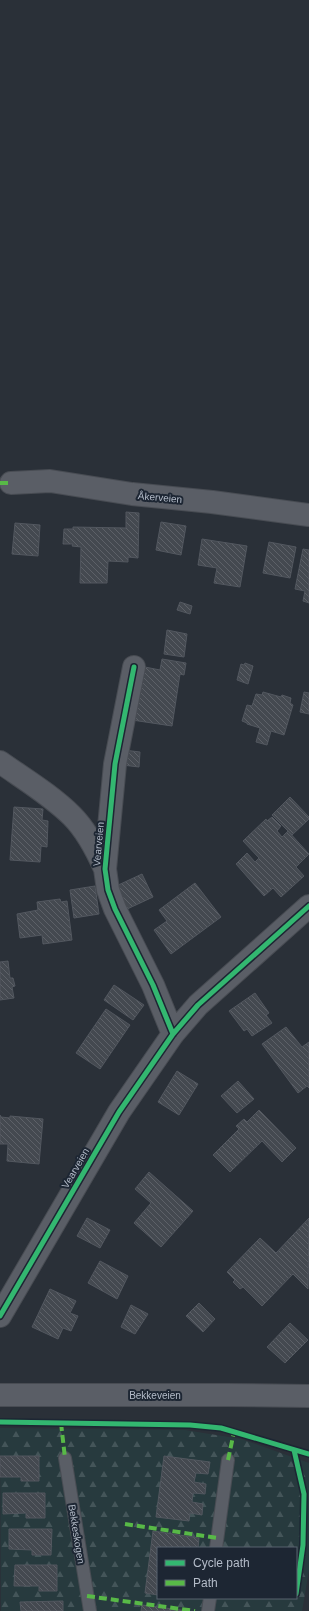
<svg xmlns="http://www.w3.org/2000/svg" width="309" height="1611" font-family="Helvetica,sans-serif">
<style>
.forest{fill:url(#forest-firs);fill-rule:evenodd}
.building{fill:url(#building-back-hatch);stroke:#52575f}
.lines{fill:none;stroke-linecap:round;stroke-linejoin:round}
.lane-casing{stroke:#484c53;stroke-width:14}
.street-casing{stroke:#484c53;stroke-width:24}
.lane{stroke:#5a5e66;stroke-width:12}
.street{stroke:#5a5e66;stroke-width:22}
.quiet{stroke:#58b947;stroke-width:4;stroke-dasharray:8 4;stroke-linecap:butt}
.cycleway-casing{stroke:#1d2633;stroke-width:8}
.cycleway{stroke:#33b770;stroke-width:5}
.labels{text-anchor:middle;stroke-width:4;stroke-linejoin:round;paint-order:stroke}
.street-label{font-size:10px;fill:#b4bcc9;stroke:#1d2633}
</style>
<defs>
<pattern id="forest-firs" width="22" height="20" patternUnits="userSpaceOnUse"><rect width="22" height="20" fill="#273a3e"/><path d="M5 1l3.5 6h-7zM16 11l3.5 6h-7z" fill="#445559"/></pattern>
<pattern id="building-back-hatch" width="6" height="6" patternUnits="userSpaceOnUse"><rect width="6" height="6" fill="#444950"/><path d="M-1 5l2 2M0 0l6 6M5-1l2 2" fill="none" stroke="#5d6168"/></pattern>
</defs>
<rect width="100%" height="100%" fill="#2a3038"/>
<path class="forest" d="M0 1428 185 1430 241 1439 309 1463V1570L302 1611H1ZM158 1548H296V1598H158Z"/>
<path class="building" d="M126 512 139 513 138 558 128 557V562L108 561 107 583H80L81 547 72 546 73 544H63L64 529H73V527L126 528Z
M161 522 186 526 181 555 156 550Z
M15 523 40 525 38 556 12 554Z
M202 539 247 546 240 587 214 583 217 568 198 565Z
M269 542 296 547 290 578 263 573Z
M303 549 309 550V603L303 601 305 591 295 589Z
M180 602 192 606 190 614 177 610Z
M167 630 187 634 184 657 164 654Z
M162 659 186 663 184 675 180 674 172 726 132 720 140 666 160 670Z
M245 663 253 666 248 684 237 680 241 664 244 665Z
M263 692 281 697 282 695 291 698 290 703 293 705 284 735 271 731 267 745 256 742 260 728 247 724V723L242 721 247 705 252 706 256 694 262 695Z
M304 692 309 693V714L300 712Z
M124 750 140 752 139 767 122 765Z
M290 797 309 817V819L292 835 272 815Z
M14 807 43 809 42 820 48 821 47 847 41 846 40 862 10 860Z
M272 817 281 826 277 831 282 837 288 831 309 854 296 867 304 876 281 897 273 888 264 896 236 864 247 853 255 862 259 858 243 841 266 819 267 821Z
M142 874 153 897 125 910 114 887Z
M195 883 221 917 171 954 154 930 167 921 159 910Z
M95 886 99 914 74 918 70 890Z
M60 899 61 902 67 901 72 940 43 944 42 935 20 938 17 914 38 910 37 902Z
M8 961 10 978H13L15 986 12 987 14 998 0 1000V962Z
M114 985 144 1005 133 1020 104 1000Z
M255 993 269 1013 266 1015 272 1023 252 1036 247 1029 244 1031 229 1011Z
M106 1009 130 1025 100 1069 76 1053Z
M286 1027 302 1047 309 1042V1088L307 1086 298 1093 262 1044Z
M177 1071 198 1084 179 1115 158 1102Z
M238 1081 254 1099 237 1113 221 1096Z
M259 1110 296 1148 282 1162 262 1141 230 1172 213 1155 239 1129 236 1126 244 1119 247 1122Z
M0 1115 1 1117 10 1118V1116L43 1119 39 1164 7 1161 8 1144H0Z
M149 1172 193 1211 161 1247 134 1223 151 1203 135 1189Z
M87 1218 110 1230 100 1248 77 1236Z
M309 1218 308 1289 293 1274 262 1306 243 1287 240 1289 233 1282 235 1280 227 1272 260 1238 276 1253Z
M100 1261 128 1276 117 1299 88 1283Z
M50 1289 76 1301 70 1313 78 1316 71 1331 63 1328 58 1339 32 1327Z
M199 1303 215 1319 203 1332 186 1316Z
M131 1305 148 1314 135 1334 121 1327Z
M290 1323 308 1340 285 1363 267 1347Z
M0 1456H39V1481H21V1477H0Z
M164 1456 210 1462 208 1474 196 1473 194 1482 206 1484 205 1494 193 1493 192 1502 203 1504 202 1515 190 1513 189 1521 156 1517Z
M3 1493H45V1518H26V1513L3 1514Z
M9 1529H52L51 1555H32V1550L9 1549Z
M153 1531 199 1538 198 1548H158V1595L145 1593Z
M15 1565H57V1591H39V1586H14Z
M63 1601V1611H21L20 1602Z
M142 1605 188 1611H141Z"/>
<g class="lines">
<defs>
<path id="lane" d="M65 1458 90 1611
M216 1548 228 1460
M208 1611 210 1598"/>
<path id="street" d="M11 483 50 481 132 494 212 502 309 515
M134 667 115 764 105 869 108 890 115 909 153 985 173 1034
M0 762C24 779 51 795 72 816 86 830 97 851 105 869
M0 1316 119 1112 173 1034 198 1005 309 906
M0 1395H226L309 1396"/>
</defs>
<use href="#lane" class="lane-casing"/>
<use href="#street" class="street-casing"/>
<use href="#lane" class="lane"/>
<use href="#street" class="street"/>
<path class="quiet" d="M0 483H11
M61 1423 65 1458
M228 1460 234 1432
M125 1524 218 1538
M87 1596 195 1611"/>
<defs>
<path id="cycleway" d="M134 667 115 764 105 869 108 890 115 909 153 985 173 1034
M0 1316 119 1112 173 1034 198 1005 309 906
M0 1422 190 1425 221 1428 309 1454
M294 1450 304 1494 303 1545 296 1594"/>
</defs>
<use href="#cycleway" class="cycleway-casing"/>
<use href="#cycleway" class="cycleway"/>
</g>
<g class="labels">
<g class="street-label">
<text transform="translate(160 497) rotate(5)" y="4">Åkerveien</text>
<text transform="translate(98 844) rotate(-85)" y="4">Vearveien</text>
<text transform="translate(75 1168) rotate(-60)" y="4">Vearveien</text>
<text x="155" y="1399">Bekkeveien</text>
<text transform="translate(77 1534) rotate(81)" y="4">Bekkeskogen</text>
</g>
</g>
<rect x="157" y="1547" width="140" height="52" fill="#1d2633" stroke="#59626f"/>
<rect x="165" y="1560" width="20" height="6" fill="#33b770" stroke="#59626f"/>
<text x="193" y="1567" font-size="12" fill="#b4bcc9">Cycle path</text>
<rect x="165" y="1580" width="20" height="6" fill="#58b947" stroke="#59626f"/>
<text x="193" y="1587" font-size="12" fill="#b4bcc9">Path</text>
</svg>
